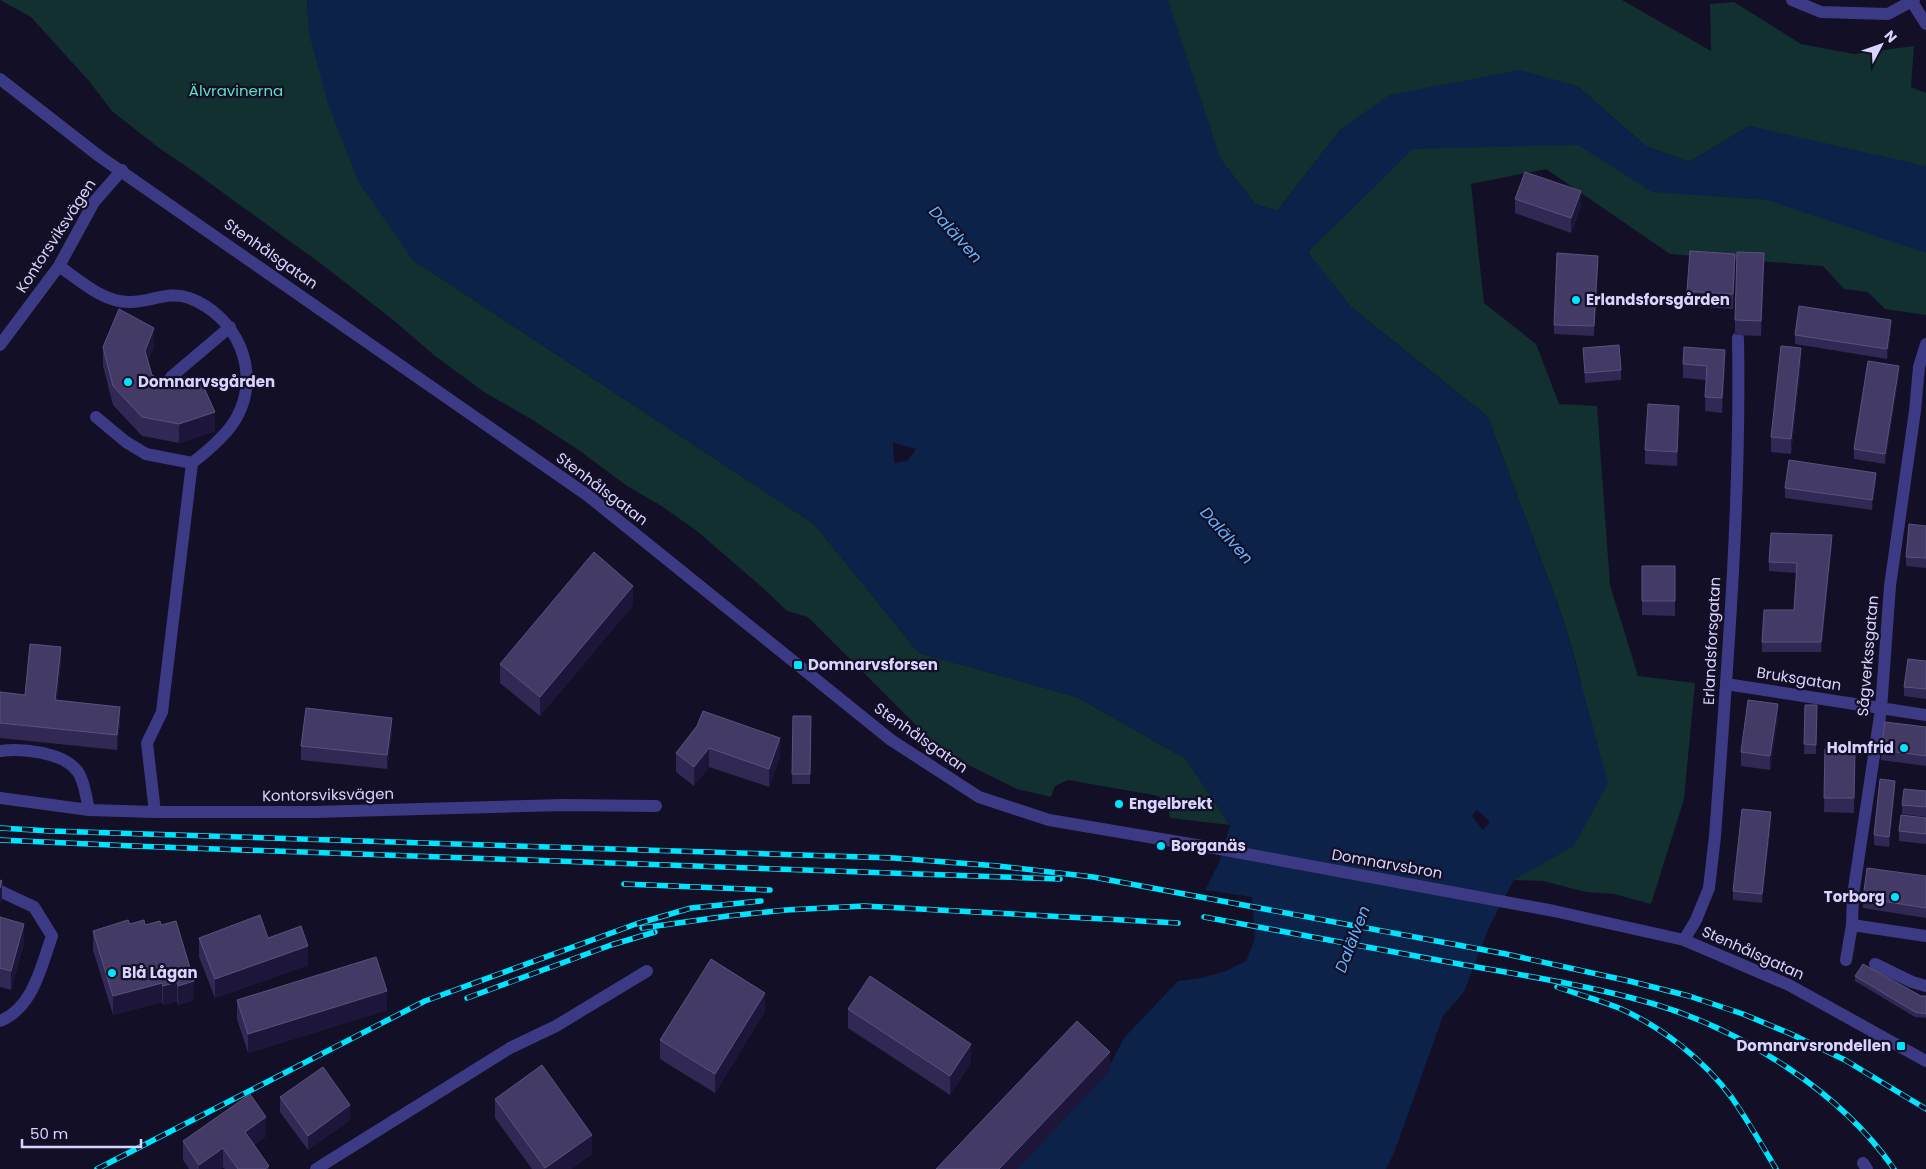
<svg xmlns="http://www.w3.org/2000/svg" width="1926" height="1169" font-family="Poppins,sans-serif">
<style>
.green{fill:#12302f}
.water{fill:#0c2248;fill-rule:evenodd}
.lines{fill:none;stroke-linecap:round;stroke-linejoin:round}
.minor{stroke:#3d3a85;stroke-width:12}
.rail-casing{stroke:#00e5ff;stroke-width:5.5}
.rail{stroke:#130f26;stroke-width:4;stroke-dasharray:11;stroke-linecap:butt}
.wall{fill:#312854}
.shaded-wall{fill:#1d163a}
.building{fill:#433a66;stroke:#5a527e}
.poi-dot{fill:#00e5ff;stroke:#130f26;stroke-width:2}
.labels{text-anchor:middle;stroke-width:4.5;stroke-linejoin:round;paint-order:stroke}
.park-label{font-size:15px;fill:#5fe0c0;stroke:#130f26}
.street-label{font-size:15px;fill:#d9d4ff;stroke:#130f26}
.poi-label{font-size:15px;font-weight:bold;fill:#d9d4ff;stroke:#130f26;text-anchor:start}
.water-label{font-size:16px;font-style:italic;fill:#62b6ff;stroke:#130f26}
</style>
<rect width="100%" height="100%" fill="#130f26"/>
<path class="green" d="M0 0H307L308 17 413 260 814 524 919 653 1077 697 1186 759 1230 825 1170 818 1169 811H1167L1159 796 1068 780 1055 786 1051 797 1017 789 952 757 928 742 929 738 808 617 787 611 764 589 697 531 660 505 627 486 580 451 531 419 484 392 435 356 392 319 324 266 193 171 159 148 112 111 89 81 31 17Z
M1157 0H1622L1711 51 1710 4 1734 2 1801 44 1854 54 1914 46 1911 87 1926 93V170L1749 126 1689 162 1646 146 1577 86 1341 129 1277 211 1255 204 1221 160Z
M1523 122 1751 196 1787 202 1926 250V315L1885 309 1868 292 1844 289 1823 266 1670 254 1546 169 1471 184 1484 303 1536 344 1559 404 1597 406 1610 585 1638 676 1695 683 1684 799 1651 904 1614 894 1586 892 1543 881 1514 880 1516 879 1580 687 1581 682 1565 624 1488 417 1351 307 1308 253 1380 153Z"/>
<path class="water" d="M307 0H1168L1221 160 1255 204 1277 211 1341 129 1389 95 1520 70 1577 86 1646 146 1689 162 1749 126 1926 166V253L1767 200 1652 192 1578 145 1413 149 1308 252 1351 307 1488 417 1565 624 1608 783 1574 846 1514 880 1490 925 1464 992 1443 1016 1394 1153 1386 1169H1014L1106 1072 1124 1038 1178 981 1201 978 1226 971 1246 961 1255 939 1252 897 1205 890 1219 863 1230 825 1186 759 1077 697 919 653 814 524 413 260 359 183 328 104 309 33ZM893 443 916 449 907 461 894 463ZM1477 810 1490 822 1483 830 1472 816Z"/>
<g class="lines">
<path class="minor" d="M1792 0 1821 12 1888 14 1914 0
M1912 2 1926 24
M0 79 99 156 587 495 891 740 979 797 1049 820 1214 848 1554 911 1684 940 1789 985 1926 1061
M59 266C79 280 103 302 129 302 149 303 169 290 189 298 236 315 262 371 237 417 227 435 209 450 192 463L146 454 126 442 96 417
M0 345 59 266 94 202 122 170
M171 377 230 327
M1726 684 1926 715
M0 751C22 748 64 752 78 772 85 782 86 798 89 810
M0 798 89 810 155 812H314L563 805 656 806
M155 812 147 743 162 712 192 463
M0 891 34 907 52 936C41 967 33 1008 0 1021
M1852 925 1926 936
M1684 940 1696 920 1709 888 1715 836C1727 671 1741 504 1738 338
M1846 960 1852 925 1853 895 1881 709 1890 586 1915 411 1919 367 1926 344
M1875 964 1912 982 1926 986
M1863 1163 1867 1169
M316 1169 510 1048 556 1026 647 971"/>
<defs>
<path id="rail" d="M0 828 50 831 894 858 998 866 1093 877 1506 954 1629 981 1689 996 1743 1014 1791 1034 1845 1060 1926 1109
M0 840 133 846 1060 879
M624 884 770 890
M1204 917C1287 932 1370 948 1454 963 1520 975 1589 985 1654 1004 1742 1030 1841 1092 1894 1169
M642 928 728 916 786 910 864 906 1178 923
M1557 987C1577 994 1599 1000 1619 1008 1662 1027 1704 1060 1732 1098 1748 1121 1762 1145 1776 1169
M467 998 611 945 655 932
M97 1169 425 1001 636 924 691 908 761 901"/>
</defs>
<use href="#rail" class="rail-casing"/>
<use href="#rail" class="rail"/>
</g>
<path class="wall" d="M1515 199 1581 206 1571 233 1515 213Z
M1598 266 1594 336 1554 334V325Z
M1735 268 1733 309 1687 306V291Z
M1764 268 1761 336 1735 335V320Z
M1891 330 1887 359 1795 344V335Z
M103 347H154L148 361 152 375 215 431 179 443 142 436 113 405 103 366Z
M1583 348 1621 370V380L1585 383Z
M1801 362 1791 454 1771 452V437Z
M1683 364 1725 365 1722 413 1705 411 1706 380 1683 378Z
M1899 375 1885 464 1854 459V449Z
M1679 420 1677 466 1645 464V450Z
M1876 482 1872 510 1785 498V488Z
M1926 526V568L1906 566V557Z
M1832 544 1821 652H1762V642L1794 610 1797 573 1769 571V562Z
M1642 566H1675V616L1642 615Z
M633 605 540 716 500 683V664Z
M1926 661V699L1904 696V687Z
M61 662 57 700 120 721 117 750 0 738V692L25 695Z
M1805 705H1817L1816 754H1804Z
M793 716H811L810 784H792Z
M1778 718 1770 770 1741 766V752Z
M697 726 780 757 769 787 709 767 694 786 676 772V753Z
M1926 727V766L1881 760V750Z
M392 732 387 769 301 760V746Z
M1825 749 1855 750 1854 813 1824 812Z
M1895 790 1889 847 1874 845V835Z
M1926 791V817L1902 814V805Z
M1926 818V844L1899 841V831Z
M1771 821 1762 903 1733 900V891Z
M1926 876V918L1863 908V898Z
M0 917 24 943 11 990 0 987Z
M130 924 145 925H161L194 1000 178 1005 177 1001 163 1005 162 1002 113 1015 93 950V931Z
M199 938H268L308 965 215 998 199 957Z
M1855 976 1921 996H1926V1018L1915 1017 1855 981Z
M237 1000 387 1010 248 1053 237 1019Z
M848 1009 971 1063 950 1095 848 1028Z
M765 1011 715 1093 660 1059V1040Z
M280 1097 350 1120 308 1150 280 1112Z
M495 1099 592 1154 571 1169H532L495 1118Z
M266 1136 254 1145 269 1169H225L223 1167 220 1169H189L183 1160V1141Z"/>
<path class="shaded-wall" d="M1581 191V206L1571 233V218Z
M1764 253V268L1761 336V321Z
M1735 254V268L1733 309V294Z
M1598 256V266L1594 336V326Z
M1891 320V330L1887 359V349Z
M154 328V347L145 369V351Z
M1801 348V362L1791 454V439Z
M1725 350V365L1722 413V398Z
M1899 366V375L1885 464V454Z
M1679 406V420L1677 466V452Z
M215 412V431L179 443V424Z
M1876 473V482L1872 510V500Z
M1832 535V544L1821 652V642Z
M633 586V605L540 716V697Z
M61 647V662L55 715V700Z
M1778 704V718L1770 770V756Z
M120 707V721L117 750V735Z
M392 718V732L387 769V755Z
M780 738V757L769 787V769Z
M709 748V767L694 786V767Z
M1895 781V790L1889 847V837Z
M1771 812V821L1762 903V894Z
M2 881V900L0 907V888Z
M24 924V943L11 990V971Z
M308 946V965L215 998V979Z
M194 981V1000L178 1005V986Z
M177 982V1001L163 1005V986Z
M162 983V1002L113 1015V996Z
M387 991V1010L248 1053V1034Z
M765 993V1011L715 1093V1074Z
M971 1044V1063L950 1095V1076Z
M1110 1052V1071L1017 1169H999Z
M350 1105V1120L308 1150V1136Z
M266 1117V1136L245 1151V1132Z
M592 1135V1154L571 1169H545Z
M223 1148V1167L220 1169H199V1165Z"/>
<path class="building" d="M1525 172 1581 191 1571 218 1515 199Z
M1690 251 1735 254 1733 294 1687 291Z
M1737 252 1764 253 1761 321 1735 320Z
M1557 253 1598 256 1594 326 1554 325Z
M1799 306 1891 320 1887 349 1795 335Z
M119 309 154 328 145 351 152 375 175 387 201 381 215 412 179 424 142 417 113 386 103 347Z
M1619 345 1621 370 1585 373 1583 348Z
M1781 346 1801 348 1791 439 1771 437Z
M1684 347 1725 350 1722 398 1705 397 1707 366 1683 364Z
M1868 361 1899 366 1885 454 1854 449Z
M1648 404 1679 406 1677 452 1645 450Z
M1789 460 1876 473 1872 500 1785 488Z
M1909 524 1926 526V558L1906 557Z
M1771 533 1832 535 1821 642H1762L1764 610H1794L1797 563 1769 562Z
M594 552 633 586 540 697 500 664Z
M1642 566H1675V601H1642Z
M30 644 61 647 55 700 120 707 117 735 0 723V692L25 695Z
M1908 659 1926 661V689L1904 687Z
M1748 700 1778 704 1770 756 1741 752Z
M1805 705H1817L1816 745 1804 744Z
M306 708 392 718 387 755 301 746Z
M703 711 780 738 769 769 709 748 694 767 676 753 697 726Z
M793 716H811L810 774H792Z
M1885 722 1926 727V756L1881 750Z
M1825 749 1855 750 1854 798H1824Z
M1880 779 1895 781 1889 837 1874 835Z
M1904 789 1926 791V807L1902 805Z
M1742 809 1771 812 1762 894 1733 891Z
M1901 815 1926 818V834L1899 831Z
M1867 868 1926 876V908L1863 898Z
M0 880 2 881 0 888Z
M260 915 268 938 301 926 308 946 215 979 199 938Z
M0 917 24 924 11 971 0 968Z
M128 920 130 924 144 920 145 925 160 921 161 925 176 921 194 981 178 986 177 982 163 986 162 983 113 996 93 931Z
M376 957 387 991 248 1034 237 1000Z
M711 959 765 993 715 1074 660 1040Z
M1863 964 1921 996H1926V1014L1915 1012 1855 976Z
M870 976 971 1044 950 1076 848 1009Z
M1077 1021 1110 1052 999 1169H936Z
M542 1065 592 1135 545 1168 495 1099Z
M323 1067 350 1105 308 1136 280 1097Z
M250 1094 266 1117 245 1132 269 1166 265 1169H238L223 1148 199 1165 183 1141Z"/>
<g class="poi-dot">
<circle cx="1576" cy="300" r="5"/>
<circle cx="128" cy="382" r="5"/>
<rect x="793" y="660" width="10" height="10" rx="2.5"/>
<circle cx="1904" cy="748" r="5"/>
<circle cx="1119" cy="804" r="5"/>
<circle cx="1161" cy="846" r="5"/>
<circle cx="1895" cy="897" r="5"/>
<circle cx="112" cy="973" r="5"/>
<rect x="1896" y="1041" width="10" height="10" rx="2.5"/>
</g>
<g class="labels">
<g class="park-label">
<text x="236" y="96">Älvravinerna</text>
</g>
<g class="street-label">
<text transform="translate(56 236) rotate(-57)" y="5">Kontorsviksvägen</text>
<text transform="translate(271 254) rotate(35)" y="5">Stenhålsgatan</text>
<text transform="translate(602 489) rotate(37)" y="5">Stenhålsgatan</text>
<text transform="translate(1712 641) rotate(-87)" y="5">Erlandsforsgatan</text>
<text transform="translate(1868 656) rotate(-85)" y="5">Sågverkssgatan</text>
<text transform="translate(1799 679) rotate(9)" y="5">Bruksgatan</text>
<text transform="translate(921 738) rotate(35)" y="5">Stenhålsgatan</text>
<text transform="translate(328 795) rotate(-1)" y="5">Kontorsviksvägen</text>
<text transform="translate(1387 864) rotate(10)" y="5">Domnarvsbron</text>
<text transform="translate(1753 953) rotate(24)" y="5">Stenhålsgatan</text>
</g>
<g class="poi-label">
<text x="1586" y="305">Erlandsforsgården</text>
<text x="138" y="387">Domnarvsgården</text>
<text x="808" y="670">Domnarvsforsen</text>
<text x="1894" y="753" text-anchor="end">Holmfrid</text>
<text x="1129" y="809">Engelbrekt</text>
<text x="1171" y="851">Borganäs</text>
<text x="1885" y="902" text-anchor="end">Torborg</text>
<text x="122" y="978">Blå Lågan</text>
<text x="1891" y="1051" text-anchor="end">Domnarvsrondellen</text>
</g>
<g class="water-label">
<text transform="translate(956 234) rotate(48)" y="6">Dalälven</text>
<text transform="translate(1227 535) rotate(48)" y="6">Dalälven</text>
<text transform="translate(1352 939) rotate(-69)" y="6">Dalälven</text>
</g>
</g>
<g transform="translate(1881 45) rotate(49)" stroke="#130f26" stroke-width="4" paint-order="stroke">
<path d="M0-4L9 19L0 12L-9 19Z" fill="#d9d4ff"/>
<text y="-8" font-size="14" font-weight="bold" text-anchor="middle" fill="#d9d4ff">N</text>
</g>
<path d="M22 1139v8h119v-8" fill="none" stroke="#d9d4ff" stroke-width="2.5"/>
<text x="30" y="1139" font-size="15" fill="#d9d4ff" stroke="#130f26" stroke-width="4" paint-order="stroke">50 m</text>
</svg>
